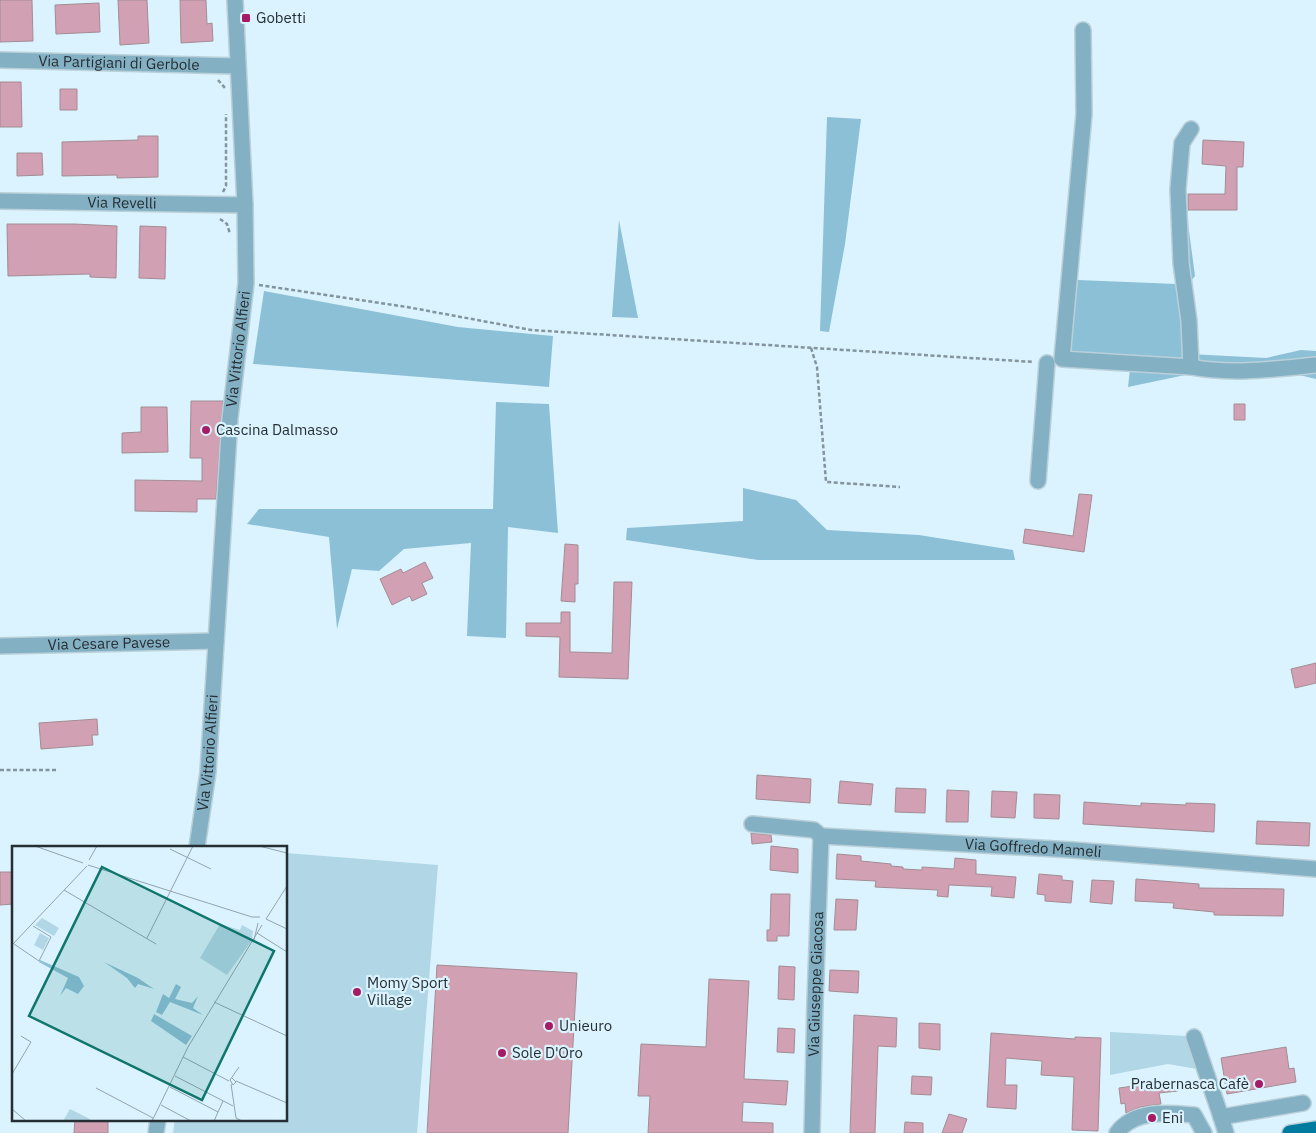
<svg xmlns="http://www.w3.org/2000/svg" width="1316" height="1133" font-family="'IBM Plex Sans',sans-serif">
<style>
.green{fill:#b1d6e6}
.forest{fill:#8cc0d7}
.building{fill:#d1a0b2;stroke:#a38c94}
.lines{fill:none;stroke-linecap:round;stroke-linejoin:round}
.minor-casing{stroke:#bad0d9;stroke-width:18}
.major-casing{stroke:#bad0d9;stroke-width:18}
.path{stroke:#83949c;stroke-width:2.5;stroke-dasharray:4 2.5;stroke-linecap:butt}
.minor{stroke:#84b0c4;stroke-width:15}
.major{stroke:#007a9e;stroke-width:15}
.poi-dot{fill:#a51c64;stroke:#dbf3fe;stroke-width:2}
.labels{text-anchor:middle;stroke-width:4.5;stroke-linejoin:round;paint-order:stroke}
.poi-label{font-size:15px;fill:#252e33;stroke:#dbf3fe;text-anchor:start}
.street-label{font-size:15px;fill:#252e33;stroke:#dbf3fe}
.inset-road{fill:none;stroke:#92a4ad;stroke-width:1}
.view{fill:#0f766e;fill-opacity:0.15;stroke:#0f766e;stroke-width:2.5}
.inset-edge{fill:none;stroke:#252e33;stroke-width:2.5}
</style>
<rect width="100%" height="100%" fill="#dbf3fe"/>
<path class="green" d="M286 853 438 865 417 1133H173L175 1119H286Z
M1110 1032 1187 1036 1197 1069 1168 1064 1110 1075Z"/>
<path class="forest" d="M827 117 861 119 845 244 829 332 820 331Z
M1187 216 1195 276 1182 292 1189 354 1266 358 1301 350 1316 351V379L1261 366 1190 374 1128 387 1130 369 1075 354 1069 347 1078 280 1176 284Z
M619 220 638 318 612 317Z
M264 291 458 327 553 336 549 387 253 364Z
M496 402 549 404 558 533 508 527 506 638 467 636 471 543 404 549 379 571 352 569 337 629 329 537 247 524 259 509H493Z
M743 488 796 500 827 530 919 535 1013 550 1015 560H758L626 540 627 528 743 521Z"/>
<path class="building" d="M0 0H32L33 41 0 42Z
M118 0H147L149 43 120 45Z
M180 0H206L207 24 212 23 213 41 181 43Z
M99 3 100 32 56 34 55 5Z
M0 82H21L22 127H0Z
M60 89H77V110H60Z
M138 136H158V177L117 178V175L62 176V142L138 140Z
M1203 140 1244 142 1243 167H1237V210H1188V194H1225L1226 166 1202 164Z
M17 153H42L43 175 17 176Z
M7 224H74L117 226 116 278 90 277V274L8 276Z
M140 226 166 227 165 279 139 278Z
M191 401H223L216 499H197V512L135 511V480L202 481V458H190Z
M1234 404H1245V420H1234Z
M141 407H167L168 452 122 453V433L141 432Z
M1079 494 1092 495 1084 552 1023 543 1025 529 1073 536Z
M565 544 578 545V584H575V602L561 601Z
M425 562 433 578 422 583 427 594 412 601 410 596 392 605 380 579 401 569 403 573Z
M614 582H632L628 679 559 677 560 637 526 636V623H561V612H570V652L612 653Z
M1316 663V683L1295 688 1291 669Z
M97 719 98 735H92L93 745 41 749 39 723Z
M757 775 811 779 810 803 756 799Z
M840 781 873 784 871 805 838 803Z
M896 788 926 789 925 813 895 812Z
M947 790 969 791 968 822H946Z
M992 791 1017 792 1015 818 991 817Z
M1034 794 1060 795 1059 819 1034 818Z
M1084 802 1141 806V803L1186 805V803L1215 804 1214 832 1083 824Z
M1257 821 1310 823 1309 846 1256 844Z
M751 833 771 835 772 842 752 844Z
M771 846 798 849V873L770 870Z
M837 854 861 856V861L891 864V866L903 867V869L922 870V867L954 869 955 858 976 860V874L1016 877 1014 898 991 896 992 887 949 885 948 897 937 896 938 890 875 887 876 881 836 879Z
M0 872H14V904L0 905Z
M1039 874 1062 876V880L1073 881 1071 903 1045 901V895L1037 894Z
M1136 879 1199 884V888L1284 889 1283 916 1214 915V912L1173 908 1174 903 1135 901Z
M1092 880 1114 881 1112 904 1090 902Z
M771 894H790L789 936H777V941H767V930H770Z
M836 899 858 900 856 930H834Z
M437 965 577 973 568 1133H427Z
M779 966 795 967 794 1000 778 999Z
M830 970 859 971 858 993 829 991Z
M709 979 749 981 744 1079 788 1081 786 1105 743 1102 742 1122 773 1123V1133H648L650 1096H638L641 1044 706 1047Z
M854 1015 897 1018 896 1047 878 1046 875 1133H850Z
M919 1023 940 1024V1050L919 1048Z
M778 1028 795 1029 794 1053 777 1052Z
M991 1033 1075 1039V1037L1101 1038 1098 1131 1072 1130 1074 1077 1041 1075 1042 1061 1006 1058 1005 1085H1017L1016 1109 987 1107Z
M1286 1047 1289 1069 1294 1068 1296 1082 1227 1094 1221 1058Z
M912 1076 932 1077 931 1095 911 1094Z
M1177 1080 1178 1091 1159 1093 1161 1104 1140 1107 1126 1113 1125 1103 1121 1104 1119 1088Z
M949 1114 967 1119 962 1133H942Z
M75 1119H108V1133H74Z
M905 1122 923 1123V1133H904Z"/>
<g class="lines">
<defs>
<g id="minor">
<path d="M1083 30 1084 114 1062 359 1191 367C1231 375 1276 369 1316 365"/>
<path id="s1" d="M0 60 237 66"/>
<path d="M1191 129 1182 143 1178 189 1181 263 1189 321 1191 367"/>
<path id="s2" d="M0 201 245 205"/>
<path d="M1038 481 1047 363"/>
<path id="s3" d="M0 646 216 641"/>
<path id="s4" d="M752 824 814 830 821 836 1073 850 1316 869"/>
<path id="s5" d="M197 847 208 772 230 418 246 283 245 205 235 0"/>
<path d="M1194 1037 1221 1117"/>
<path d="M156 1133 158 1119"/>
<path id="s6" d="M812 1133 815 1002 821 836"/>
<path d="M1117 1133C1134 1109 1168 1113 1194 1115L1204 1133"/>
<path d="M1226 1133 1221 1117 1303 1103"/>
</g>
<path id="major" d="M1290 1133 1316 1129"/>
</defs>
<use href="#minor" class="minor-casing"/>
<use href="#major" class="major-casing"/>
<path class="path" d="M218 80 225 88
M223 192 226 186V114
M220 219 227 224 230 234
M259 285 407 307 531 330 1034 362
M811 348 817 367 826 482 900 487
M0 770H58"/>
<use href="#minor" class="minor"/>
<use href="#major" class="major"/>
</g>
<g class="poi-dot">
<rect x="241" y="13" width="10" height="10" rx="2.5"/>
<circle cx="206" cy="430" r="5"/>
<circle cx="357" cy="992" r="5"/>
<circle cx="549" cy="1026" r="5"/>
<circle cx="502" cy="1053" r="5"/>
<circle cx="1259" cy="1084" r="5"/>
<circle cx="1152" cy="1118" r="5"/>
</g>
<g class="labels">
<g class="poi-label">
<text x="256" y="23">Gobetti</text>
<text x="216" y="435">Cascina Dalmasso</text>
<text x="367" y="988">Momy Sport<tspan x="367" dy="17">Village</tspan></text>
<text x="559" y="1031">Unieuro</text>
<text x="512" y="1058">Sole D'Oro</text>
<text x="1249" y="1089" text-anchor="end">Prabernasca Cafè</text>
<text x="1162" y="1123">Eni</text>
</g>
<g class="street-label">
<text dy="5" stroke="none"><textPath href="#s1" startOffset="119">Via Partigiani di Gerbole</textPath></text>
<text dy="5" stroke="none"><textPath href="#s2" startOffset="122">Via Revelli</textPath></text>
<text dy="5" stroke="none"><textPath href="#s5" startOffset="500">Via Vittorio Alfieri</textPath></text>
<text dy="5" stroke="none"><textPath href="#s3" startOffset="109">Via Cesare Pavese</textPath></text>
<text dy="5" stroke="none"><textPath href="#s5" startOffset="95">Via Vittorio Alfieri</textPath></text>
<text dy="5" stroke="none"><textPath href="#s4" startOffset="284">Via Goffredo Mameli</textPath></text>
<text dy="5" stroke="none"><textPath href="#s6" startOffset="149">Via Giuseppe Giacosa</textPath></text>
</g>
</g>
<g transform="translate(12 846)">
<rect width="275" height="275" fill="#dbf3fe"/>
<path d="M30 72 47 82 42 90 23 79ZM208 78 228 84 230 79 241 85 240 94 215 129 188 112ZM28 87 37 92 31 104 22 99ZM58 263 78 273V275H51Z" fill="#b1d6e6"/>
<path d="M28 114 67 131 72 140 66 148 54 142 48 150 56 132 27 116ZM92 116 126 132 142 143 126 138 123 142 115 132ZM164 138 169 141 163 153 180 157 186 150 181 162 191 169 158 156 150 169 144 166 151 148 157 152ZM142 168 180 190 174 199 139 175Z" fill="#8cc0d7"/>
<path class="inset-road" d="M23 0 71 17M247 0 275 7M158 3 199 23M77 14 85 0M76 19 240 71H248M52 44 144 98M254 73 275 40M254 73 275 83M245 87 275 106M135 92 181 0M242 94 246 77M2 98 27 115 39 91 21 80M0 99 75 20M202 156 275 190M171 211 217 235M0 228 19 196 9 190M163 230 221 260M220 232 224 236 221 239 218 234 227 221M224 235 275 257M219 238 224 272 230 275M158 241 206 266M84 242 141 272M149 259 179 275M0 263 14 275M140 275 176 201 250 79M202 275 211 255"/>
<path class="view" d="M90 21 262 105 190 254 17 170Z"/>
<rect width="275" height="275" class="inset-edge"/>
</g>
</svg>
